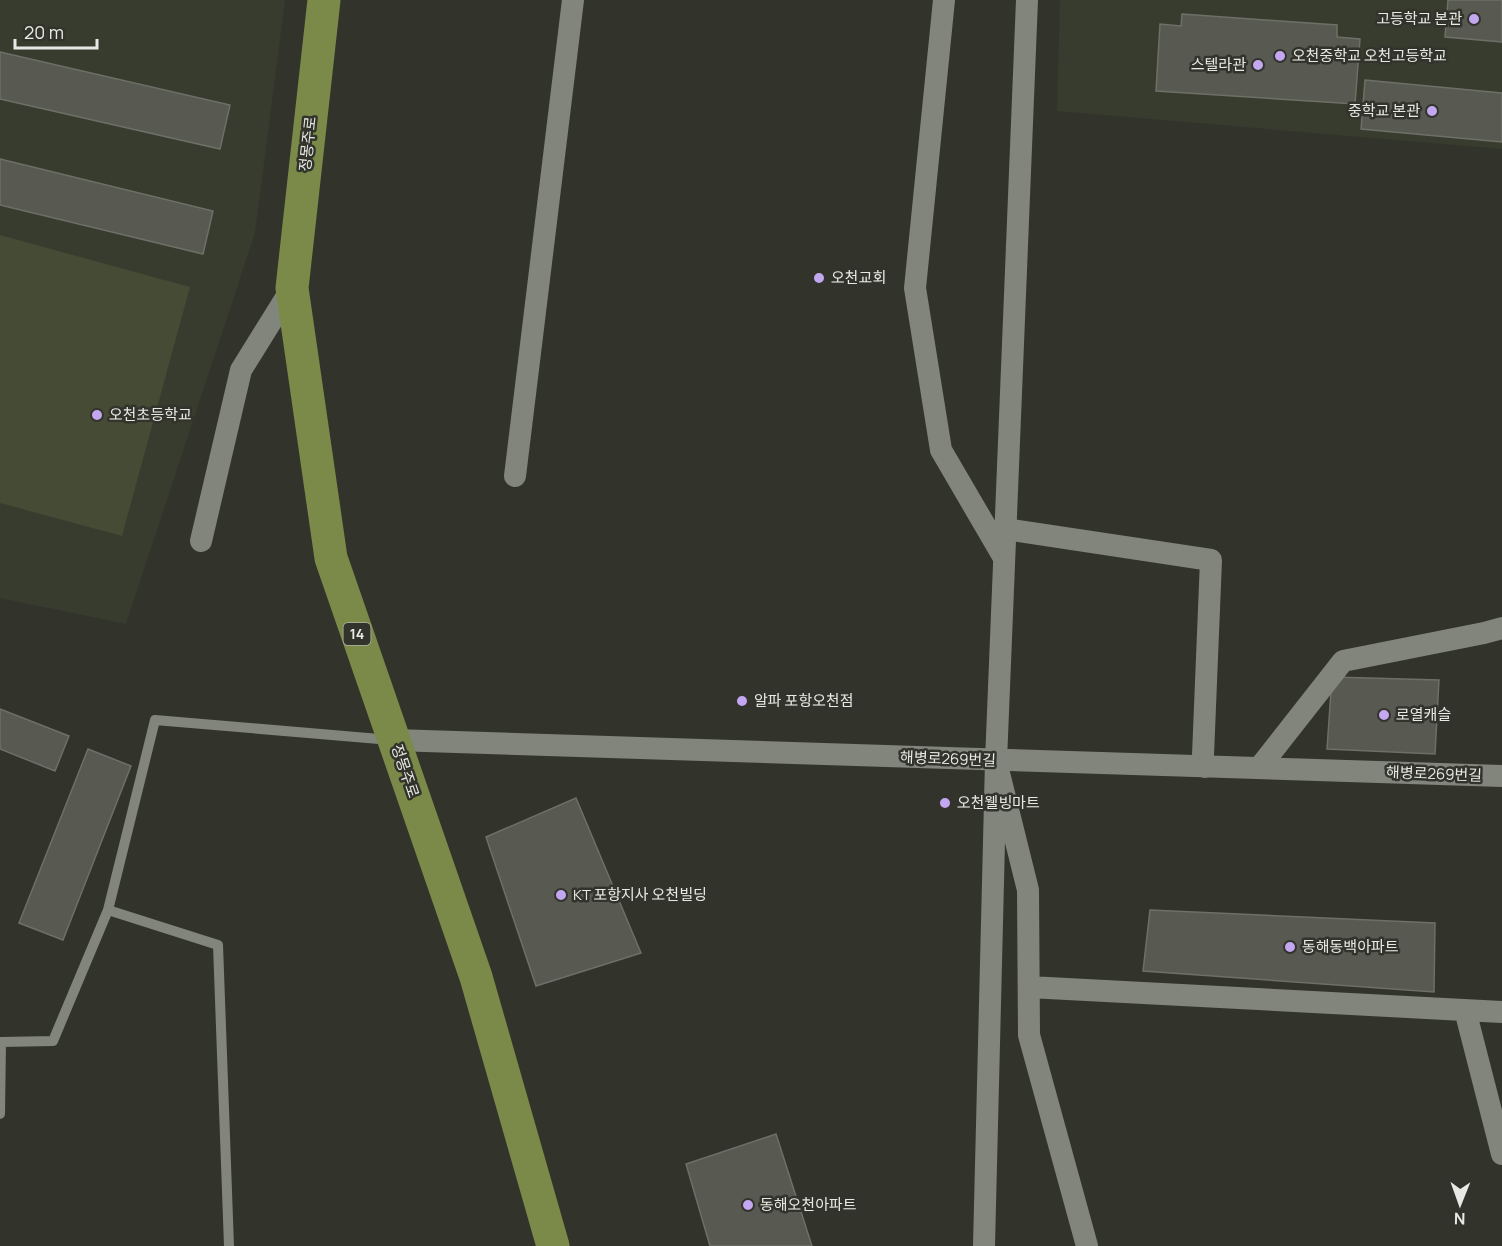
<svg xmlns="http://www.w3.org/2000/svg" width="1502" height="1246" font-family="Manrope,'Noto Sans KR',sans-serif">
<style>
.built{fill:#373c2e}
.green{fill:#454b35}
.building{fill:#585a52;stroke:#6d7067;stroke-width:1.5}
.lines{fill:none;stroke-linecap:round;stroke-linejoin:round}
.service{stroke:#82857c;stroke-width:10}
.minor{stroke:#82857c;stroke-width:22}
.primary{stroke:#7b8a49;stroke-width:33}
.poi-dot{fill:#c4a7f1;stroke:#32342c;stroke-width:2}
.labels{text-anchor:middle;stroke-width:5;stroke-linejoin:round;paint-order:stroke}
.shield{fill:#32342c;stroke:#b1b3ad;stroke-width:1.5}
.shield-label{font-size:14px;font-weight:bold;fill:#e8e9e4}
.poi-label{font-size:15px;fill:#e8e9e4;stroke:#32342c;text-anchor:start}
.street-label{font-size:15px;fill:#e8e9e4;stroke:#32342c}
</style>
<rect width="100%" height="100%" fill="#32342c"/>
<path class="built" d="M0 0H285L255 233 126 624 0 598Z
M1060 0H1502V149L1057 111Z"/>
<path class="green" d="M0 235 190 287 122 536 0 503Z"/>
<path class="building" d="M1448 0H1502V42L1445 37Z
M1182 14 1337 25V37L1360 39 1355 104 1156 91 1160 24 1181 26Z
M0 52 230 105 220 149 0 99Z
M1365 80 1502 93V142L1361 129Z
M0 159 213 211 203 254 0 205Z
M1332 677 1439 680 1435 754 1327 749Z
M0 709 69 736 55 771 0 749Z
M88 749 131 766 63 940 19 923Z
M576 798 641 953 536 986 486 837Z
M1150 910 1435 923 1434 992 1143 971Z
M776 1134 812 1246H710L686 1164Z"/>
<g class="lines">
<path class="service" d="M108 910 218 945 229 1246
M0 1114 1 1042 53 1041 108 910 155 720 391 740"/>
<path class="minor" d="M944 0 915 288 941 450 1004 558
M515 476 573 0
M1005 529 1211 560 1203 755 1205 767
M201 541 241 370 292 288
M394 740 1502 776
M996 761 1027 0
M1259 768 1343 661 1484 633 1502 628
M1029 987 1502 1012
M1465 1010 1502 1154
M984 1246 996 761 1028 890 1029 1035 1087 1246"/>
<path class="primary" d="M324 0 292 288 331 558 476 977 553 1246"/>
</g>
<g class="poi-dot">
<circle cx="1474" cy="19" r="6"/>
<circle cx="1280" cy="56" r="6"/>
<circle cx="1258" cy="65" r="6"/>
<circle cx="1432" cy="111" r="6"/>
<circle cx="819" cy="278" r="6"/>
<circle cx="97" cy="415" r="6"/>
<circle cx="742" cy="701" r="6"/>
<circle cx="1384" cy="715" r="6"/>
<circle cx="945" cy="803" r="6"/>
<circle cx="561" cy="895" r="6"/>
<circle cx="1290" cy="947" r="6"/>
<circle cx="748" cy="1205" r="6"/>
</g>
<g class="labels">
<rect class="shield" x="343.5" y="623" width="27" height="22" rx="4.5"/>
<g class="shield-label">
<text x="357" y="639">14</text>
</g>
<g class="poi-label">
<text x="1462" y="24" text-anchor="end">고등학교 본관</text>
<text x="1292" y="61">오천중학교 오천고등학교</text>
<text x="1246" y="70" text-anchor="end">스텔라관</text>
<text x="1420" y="116" text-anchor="end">중학교 본관</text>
<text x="831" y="283">오천교회</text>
<text x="109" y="420">오천초등학교</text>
<text x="754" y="706">알파 포항오천점</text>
<text x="1396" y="720">로열캐슬</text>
<text x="957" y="808">오천웰빙마트</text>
<text x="573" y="900">KT 포항지사 오천빌딩</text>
<text x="1302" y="952">동해동백아파트</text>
<text x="760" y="1210">동해오천아파트</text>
</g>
<g class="street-label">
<text transform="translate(308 144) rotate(-84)" y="5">정몽주로</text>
<text transform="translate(948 759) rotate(2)" y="5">해병로269번길</text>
<text transform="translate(405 771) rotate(71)" y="5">정몽주로</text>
<text transform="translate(1434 774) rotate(2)" y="5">해병로269번길</text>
</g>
</g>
<g transform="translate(1460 1204) rotate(181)" stroke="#32342c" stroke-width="4.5" paint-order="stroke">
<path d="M0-4.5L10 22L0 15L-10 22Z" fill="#e8e9e4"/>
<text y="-9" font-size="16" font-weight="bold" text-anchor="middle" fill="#e8e9e4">N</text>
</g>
<path d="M15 39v9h82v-9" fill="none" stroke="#e8e9e4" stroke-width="3"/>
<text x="24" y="39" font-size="18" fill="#e8e9e4" stroke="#32342c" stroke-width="4.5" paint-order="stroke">20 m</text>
</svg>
